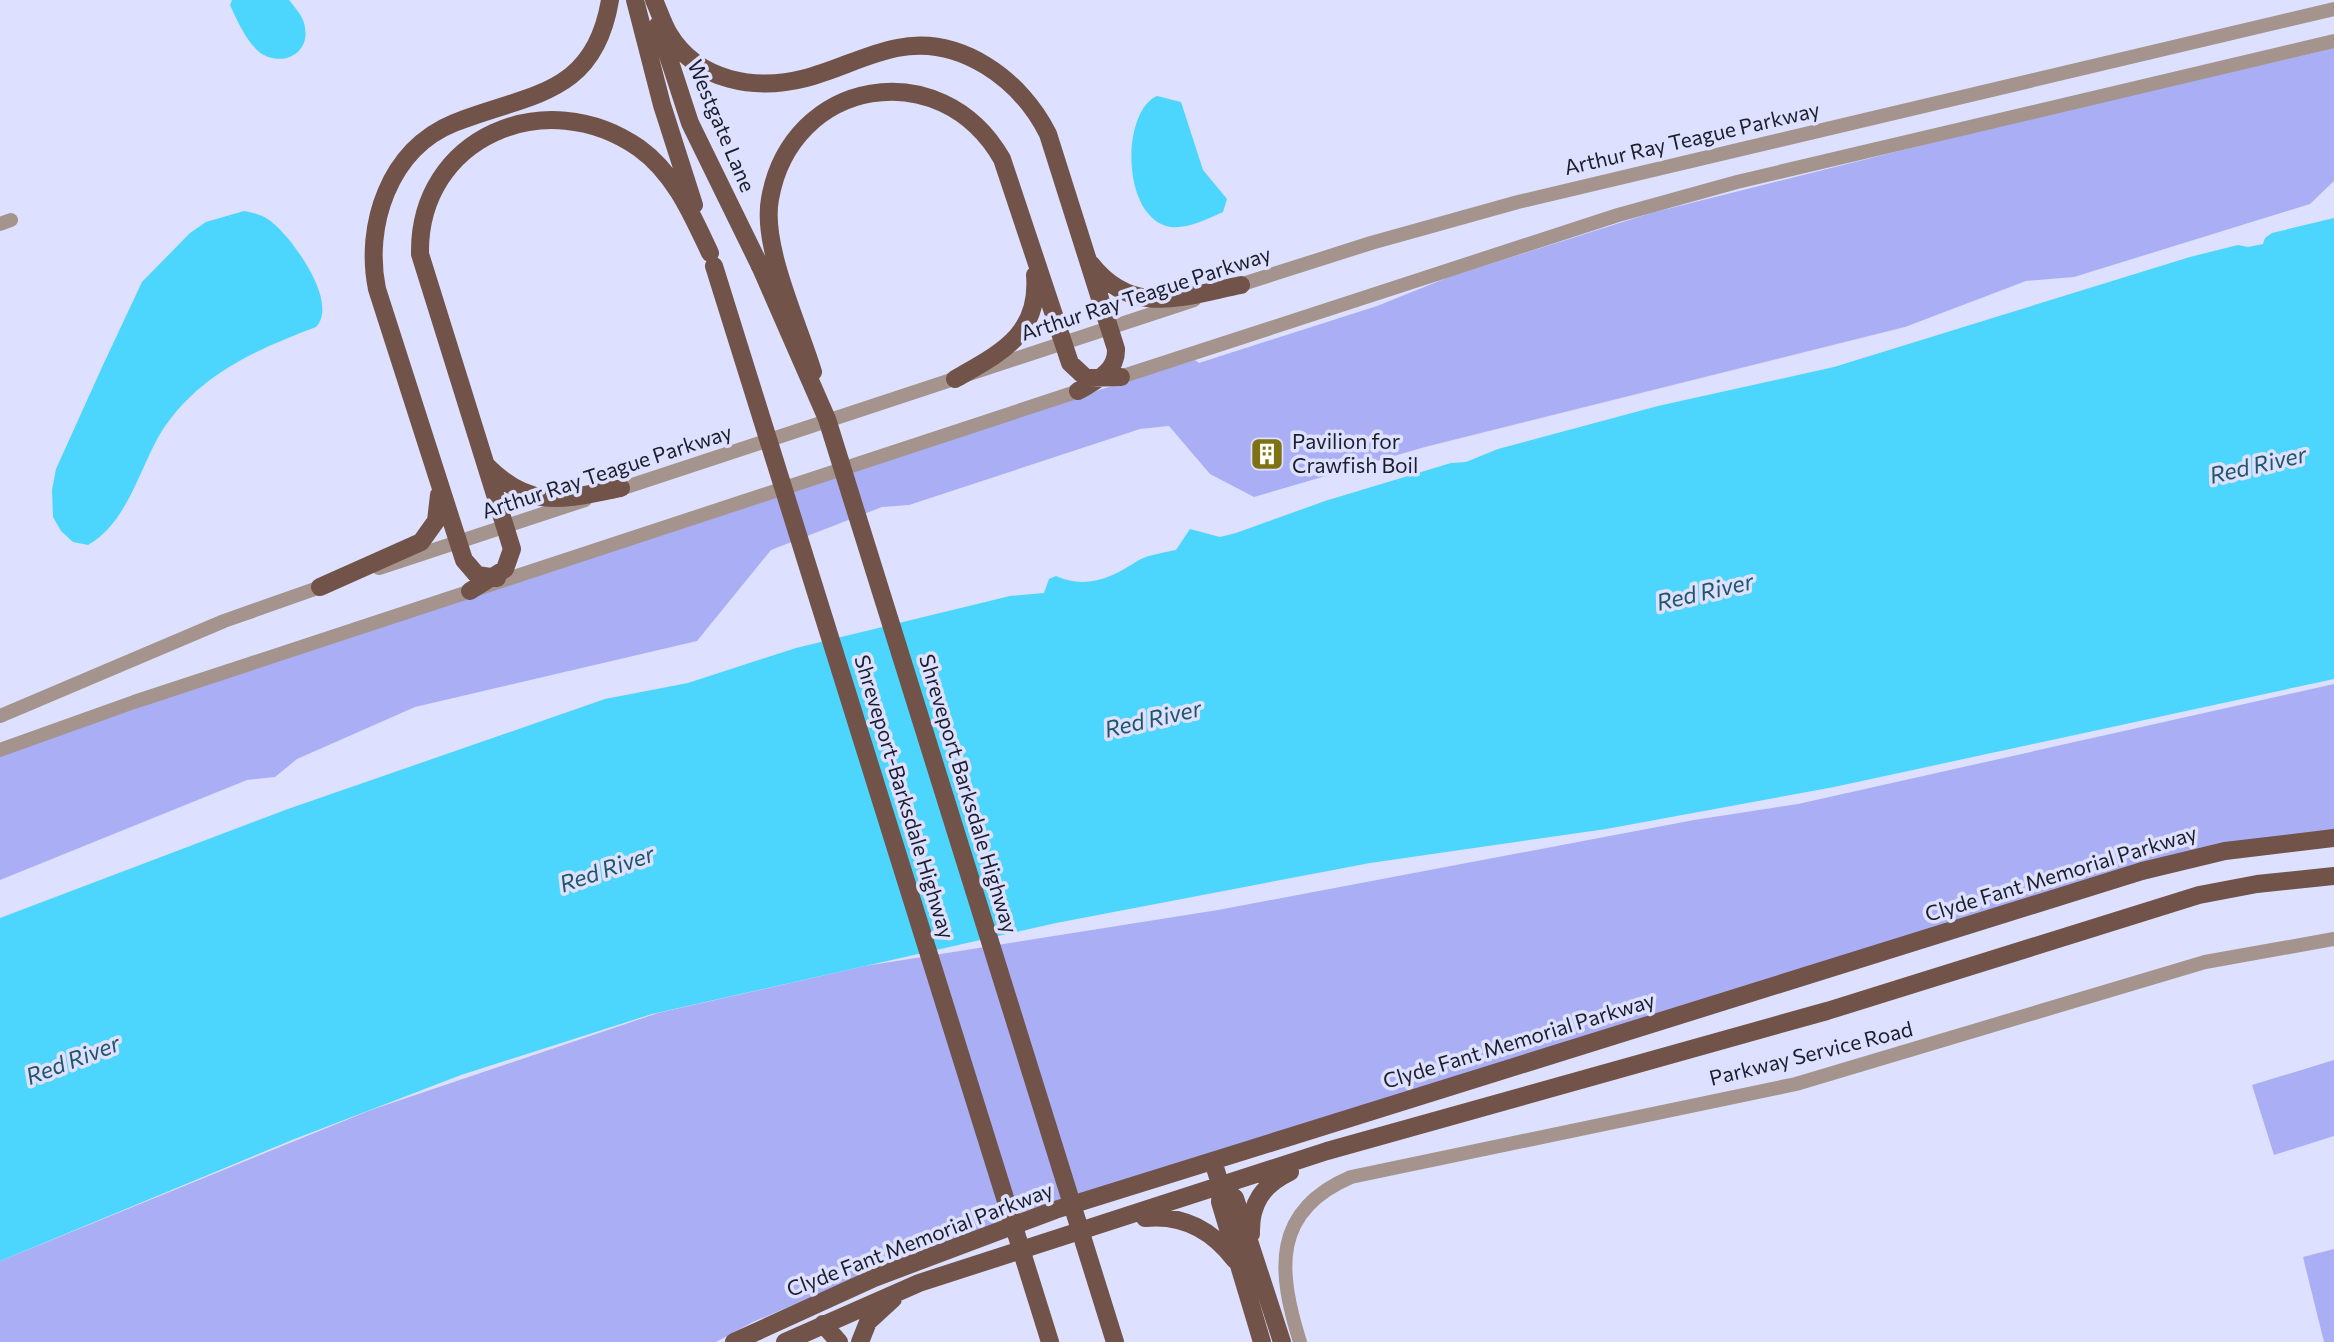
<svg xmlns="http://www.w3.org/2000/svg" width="2334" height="1342" font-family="Commissioner,sans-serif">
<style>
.green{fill:#aaaff5}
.water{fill:#4cd6fd}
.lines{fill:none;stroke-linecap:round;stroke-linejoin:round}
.minor{stroke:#a5948d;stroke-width:14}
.major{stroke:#715349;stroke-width:18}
.major-bridge{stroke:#715349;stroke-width:18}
.labels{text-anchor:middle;stroke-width:7;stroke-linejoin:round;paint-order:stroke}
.street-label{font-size:21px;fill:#1c1d2a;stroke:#dde0fe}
.poi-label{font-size:21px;fill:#1c1d2a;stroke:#dde0fe;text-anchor:start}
.water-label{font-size:23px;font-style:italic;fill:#205768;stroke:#dde0fe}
</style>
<rect width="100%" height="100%" fill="#dde0fe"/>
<path class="green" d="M2334 48V181L2310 204 2074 277 2026 281 1905 327 1425 447 1254 497 1210 474 1169 426 1140 429 909 505 882 507 771 550 697 641 415 707 297 759 275 777 247 780 0 880V756L176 694 1096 391 1195 360 1199 363 1377 306 1449 277 1651 213 2015 122Z
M2334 684V833L2291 835 918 1252 753 1322 716 1342H0V1261L371 1110 658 1013 865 966 1218 910 1694 820 1798 804Z
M2334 1060V1136L2274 1155 2252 1085Z
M2334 1249V1342H2324L2303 1257Z"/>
<path class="water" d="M232 0H289C296 9 304 17 305 28 310 56 278 68 258 51 245 39 237 20 230 5Z
M1157 96 1181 102 1203 170 1227 199 1223 212C1208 219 1183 231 1166 226 1121 212 1122 111 1157 96Z
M244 211C255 213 266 216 274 224 294 241 339 303 316 327 255 350 196 376 160 434 139 470 127 523 88 545L73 542 61 531 53 517 52 490 56 469 103 365 142 282 190 233 206 222Z
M2334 218V679L1834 787 1606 829 1370 863 1056 923 652 1014 461 1075 292 1140 0 1261V918L288 809 605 699 688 683 796 648 1010 596 1044 593 1049 579 1056 576C1087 590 1113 577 1139 560 1148 555 1166 552 1176 550L1190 529 1220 537 1236 533 1325 501 1451 463 1466 462 1498 449 1658 406 1834 367 2190 257 2238 245 2248 247 2263 244 2265 238 2272 233Z"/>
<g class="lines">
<path class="minor" d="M0 224 11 220
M1233 287 1371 243 1518 202 2334 9
M1114 379 1618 215 1737 182 2334 41
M611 492 1194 300
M379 568 585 500
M0 716 224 621 329 584
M0 750 134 702 1088 388
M1300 1342C1278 1272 1271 1211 1351 1177L1796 1084 2205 962 2334 939"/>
<path class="major" d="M635 0 662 105 694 205
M654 0C659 11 663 24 669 34 698 82 756 91 806 78 837 70 866 54 897 48 961 35 1021 80 1048 134L1116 349C1117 372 1095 381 1078 391
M658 25 690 123 760 266
M1091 264C1133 318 1185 296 1241 285
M813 372C799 325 761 246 770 199 791 78 941 52 1002 159L1070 363 1086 378 1121 377
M955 379C1000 353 1040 335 1035 275
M486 465C531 511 564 499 621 488
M497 578 477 575 464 560 377 289C364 226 389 149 454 123 529 93 594 97 610 0
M320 587 421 542 436 521 439 495
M470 591 505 569 512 549 420 254C418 137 546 83 639 148 675 174 692 215 710 253
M1213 1161 1221 1187 1220 1202 1262 1342
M1221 1187 1235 1198 1282 1342
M1145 1218C1183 1214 1213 1231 1235 1260
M1251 1234C1250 1203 1263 1185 1290 1172
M823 1324 839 1342
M734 1342 874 1278 1055 1210 2142 871 2225 851 2334 838
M785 1342 919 1283 1327 1151 1827 1011 2199 895 2257 884 2334 876
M860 1342 868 1322 893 1299"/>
<path class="major-bridge" d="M714 266 1050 1342
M760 266 827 419 1115 1342"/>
</g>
<defs>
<symbol id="building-square" viewBox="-11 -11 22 22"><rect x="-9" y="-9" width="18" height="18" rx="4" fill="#7f7212" stroke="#dde0fe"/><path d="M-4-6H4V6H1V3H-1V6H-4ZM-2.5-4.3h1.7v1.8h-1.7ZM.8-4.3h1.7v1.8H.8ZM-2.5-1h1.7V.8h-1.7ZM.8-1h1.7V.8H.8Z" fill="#fff"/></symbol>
</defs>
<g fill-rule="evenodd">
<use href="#building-square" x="1248" y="435" width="38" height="38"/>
</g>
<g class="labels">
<g class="street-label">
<text transform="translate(721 126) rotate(67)" y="7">Westgate Lane</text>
<text transform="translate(1692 139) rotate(-13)" y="7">Arthur Ray Teague Parkway</text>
<text transform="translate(1146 294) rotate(-18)" y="7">Arthur Ray Teague Parkway</text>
<text transform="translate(607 472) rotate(-18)" y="7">Arthur Ray Teague Parkway</text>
<text transform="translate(968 794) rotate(73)" y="7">Shreveport Barksdale Highway</text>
<text transform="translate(904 797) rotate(73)" y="7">Shreveport-Barksdale Highway</text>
<text transform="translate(2061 874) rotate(-17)" y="7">Clyde Fant Memorial Parkway</text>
<text transform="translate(1519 1041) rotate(-17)" y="7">Clyde Fant Memorial Parkway</text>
<text transform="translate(1811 1054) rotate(-14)" y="7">Parkway Service Road</text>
<text transform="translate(920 1240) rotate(-21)" y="7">Clyde Fant Memorial Parkway</text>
</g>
<g class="poi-label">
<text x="1292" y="449">Pavilion for<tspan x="1292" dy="24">Crawfish Boil</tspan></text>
</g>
<g class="water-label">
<text transform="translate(2258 465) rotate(-13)" y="8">Red River</text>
<text transform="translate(1705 592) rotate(-13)" y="8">Red River</text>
<text transform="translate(1153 719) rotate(-13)" y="8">Red River</text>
<text transform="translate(607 869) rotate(-19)" y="8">Red River</text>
<text transform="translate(73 1060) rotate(-21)" y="8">Red River</text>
</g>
</g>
</svg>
